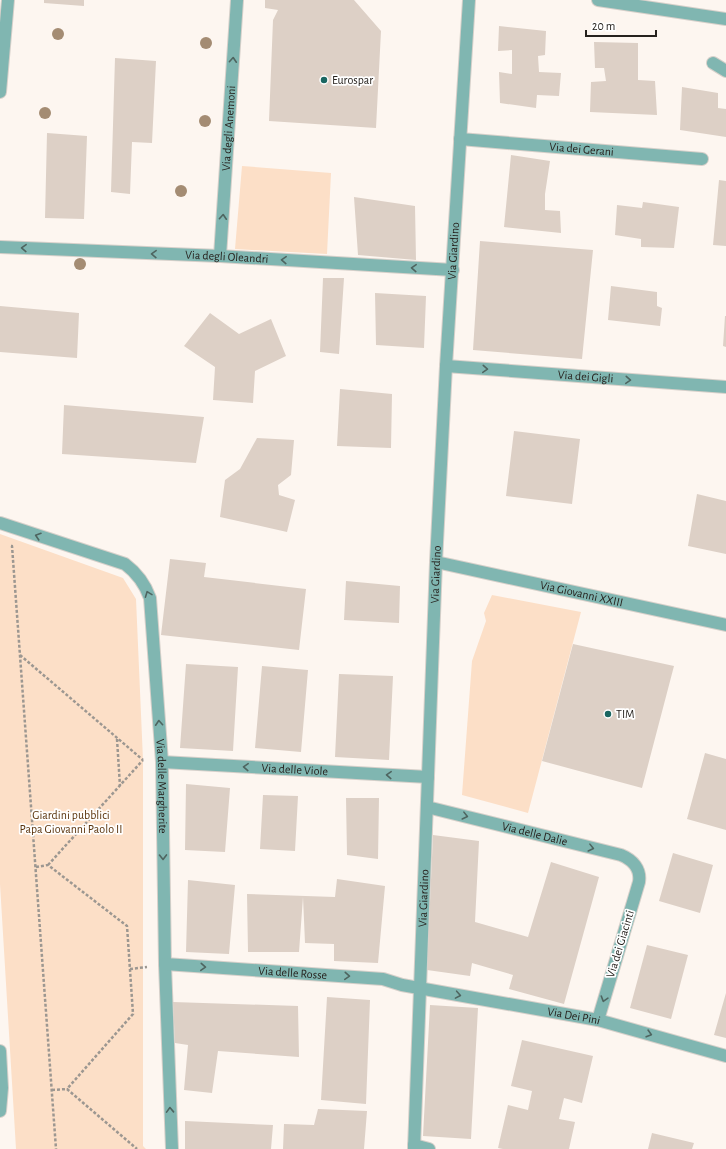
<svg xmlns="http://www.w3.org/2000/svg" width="726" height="1149" font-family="'Alegreya Sans',sans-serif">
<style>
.green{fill:#fcdfc7}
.building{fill:#ddd0c6}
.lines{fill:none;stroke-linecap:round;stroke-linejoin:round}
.minor-casing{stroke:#d6d0ca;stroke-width:14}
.path{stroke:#9c9791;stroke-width:2.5;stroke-dasharray:3 2;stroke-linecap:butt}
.minor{stroke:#80b6b1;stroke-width:12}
.tree{fill:#a48c73}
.oneway{stroke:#4e6560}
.poi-dot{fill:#196661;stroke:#fff;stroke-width:1.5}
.labels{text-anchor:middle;stroke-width:3.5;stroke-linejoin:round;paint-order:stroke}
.poi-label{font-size:12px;fill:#26221e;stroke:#fff;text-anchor:start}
.street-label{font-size:12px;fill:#26221e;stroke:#fff}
.park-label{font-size:12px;fill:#5c350d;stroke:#fff}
</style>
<rect width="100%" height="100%" fill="#fdf6f0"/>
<path class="green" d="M242 166 331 173 327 254 235 249Z
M0 534 123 578 136 599 143 760V1146L146 1149H16L0 884Z
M492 595 581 612 528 813 462 795 472 661 486 621 484 613Z"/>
<path class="building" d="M44 0H84V6L44 3Z
M265 0H354L381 31 376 128 269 121 273 20 278 10 265 8Z
M499 26 546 31 545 55 538 56 539 72 561 73 559 96 537 95 536 108 500 103 499 72 512 74V50L498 51Z
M594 42 638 43V80L655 81 657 115 590 112 591 82 606 81 604 68H595Z
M115 58 156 61 152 143 132 142 130 194 111 192Z
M682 87 718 93V108L726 109V137L680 130Z
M47 133 87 136 84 219 45 218Z
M511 155 550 161 545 194V210L560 211 561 233 504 227Z
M719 180 726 181V246L713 245Z
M354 197 415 206 416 260 358 255Z
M643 202 679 207 674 248 641 247V239L615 235 617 205 642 208Z
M480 241 593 250 582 359 473 350Z
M323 278H344L339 354 320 352Z
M611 286 657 292V306L662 308 660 326 608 320Z
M375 293 426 296 424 348 376 345Z
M0 306 79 313 77 358 0 352Z
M210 313 239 334 271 319 286 356 255 371 253 403 213 400 215 367 184 346Z
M725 316H726V347L723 346Z
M340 389 392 394 391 448 337 446Z
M64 405 204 417 196 463 62 454Z
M514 431 580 439 572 504 506 496Z
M257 438 294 440 291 475 278 485 279 495 295 500 287 532 220 517 225 480 240 469Z
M697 494 726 501V554L688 546Z
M170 559 206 563 204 577 306 589 299 650 161 635Z
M346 581 400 586 399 623 344 620Z
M573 644 674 666 642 788 542 761Z
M186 664 238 667 233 751 180 748Z
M262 666 308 670 301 752 255 748Z
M339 674 393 676 389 760 335 757Z
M705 753 726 759V830L687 819Z
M186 784 230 788 225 852 185 850Z
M263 795 298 796 295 851 260 849Z
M346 798H379L378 859 347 855Z
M433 835 479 841 475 922 528 937 551 862 599 877 564 1004 509 989 513 975 472 963 470 976 427 970Z
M673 853 713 865 700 913 659 901Z
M337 879 385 886 378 963 334 961V944L305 943 303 897 299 952H248L247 894 335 897Z
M188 880 235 885 229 954 186 952Z
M647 945 688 955 671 1019 630 1008Z
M726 993V1038L714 1035Z
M327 997 370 1000 366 1104 321 1100Z
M173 1002 298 1006 299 1057 218 1051 212 1093 184 1090 188 1045 175 1043Z
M430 1005 478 1008 471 1139 423 1136Z
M522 1040 593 1056 582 1103 564 1098 559 1119 575 1122 569 1149H503L498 1148 508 1105 528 1110 532 1091 511 1086Z
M318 1109 367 1111 364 1149H283L284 1124 314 1125Z
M185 1121 273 1125 271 1149H185Z
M652 1133 694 1143 692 1149H648Z"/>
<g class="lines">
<defs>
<g id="minor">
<path d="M598 0 726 19"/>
<path d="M713 63 726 71"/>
<path d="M0 92 8 0"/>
<path id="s1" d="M460 139 702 159"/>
<path id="s2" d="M0 247 220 256 453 270"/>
<path id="s3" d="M220 256 237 0"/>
<path id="s4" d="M446 366 726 387"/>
<path id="s5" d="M0 523 125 564C137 573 145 584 150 598L162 762 165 964 172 1149"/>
<path id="s6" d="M436 562 726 625"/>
<path id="s7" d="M162 762 428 777"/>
<path id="s8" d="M427 807 621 855C633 860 641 869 639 882L598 1020"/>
<path id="s9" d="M165 964 383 979 402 985 598 1020 726 1056"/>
<path d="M0 1051 2 1088 0 1111"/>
<path d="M414 1145 429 1149"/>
<path id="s10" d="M414 1149 436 562 446 366 469 0"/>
</g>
</defs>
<use href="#minor" class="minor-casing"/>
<path class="path" d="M11 546H12L56 1149
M20 655 143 760
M117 739 120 786
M48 865 143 760
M36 867 48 865 127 926 133 1014 67 1089
M130 969 147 967
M52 1090 67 1089 137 1149"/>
<use href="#minor" class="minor"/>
</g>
<g class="tree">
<circle cx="58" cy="34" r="6"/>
<circle cx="206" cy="43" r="6"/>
<circle cx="45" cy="113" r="6"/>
<circle cx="205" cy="121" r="6"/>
<circle cx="181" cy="191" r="6"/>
<circle cx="80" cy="264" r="6"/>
</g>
<defs><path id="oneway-chevron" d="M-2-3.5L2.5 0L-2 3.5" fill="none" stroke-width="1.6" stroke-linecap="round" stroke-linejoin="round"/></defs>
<g class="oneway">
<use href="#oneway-chevron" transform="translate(233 60) rotate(-86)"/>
<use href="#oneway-chevron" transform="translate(223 217) rotate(-86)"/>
<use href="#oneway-chevron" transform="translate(24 248) rotate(-178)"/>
<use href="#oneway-chevron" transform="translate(154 254) rotate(-178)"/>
<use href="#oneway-chevron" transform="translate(284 260) rotate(-177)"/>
<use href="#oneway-chevron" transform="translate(414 268) rotate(-177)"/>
<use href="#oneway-chevron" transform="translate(485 369) rotate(4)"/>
<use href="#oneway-chevron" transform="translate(628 380) rotate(4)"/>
<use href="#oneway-chevron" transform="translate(38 536) rotate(-162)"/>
<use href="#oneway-chevron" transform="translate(148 594) rotate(-111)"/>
<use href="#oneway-chevron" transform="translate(159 723) rotate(-94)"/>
<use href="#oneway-chevron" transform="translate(246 767) rotate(-177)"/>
<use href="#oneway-chevron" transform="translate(389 775) rotate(-177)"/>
<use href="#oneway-chevron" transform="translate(465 816) rotate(14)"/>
<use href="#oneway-chevron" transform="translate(591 848) rotate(14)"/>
<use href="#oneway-chevron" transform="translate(163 857) rotate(89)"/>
<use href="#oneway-chevron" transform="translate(203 967) rotate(4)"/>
<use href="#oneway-chevron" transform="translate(347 976) rotate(4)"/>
<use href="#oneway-chevron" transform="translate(458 995) rotate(10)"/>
<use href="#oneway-chevron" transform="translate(604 999) rotate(107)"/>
<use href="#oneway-chevron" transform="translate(649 1034) rotate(16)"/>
<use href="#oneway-chevron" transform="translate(170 1110) rotate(-92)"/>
</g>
<g class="poi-dot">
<circle cx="324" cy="80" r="4"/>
<circle cx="608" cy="714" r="4"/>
</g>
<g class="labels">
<g class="poi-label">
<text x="332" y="84">Eurospar</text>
<text x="616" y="718">TIM</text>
</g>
<g class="street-label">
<text dy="4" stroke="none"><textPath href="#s3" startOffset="128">Via degli Anemoni</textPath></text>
<text dy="4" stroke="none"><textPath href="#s1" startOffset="122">Via dei Gerani</textPath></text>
<text dy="4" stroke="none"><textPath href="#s10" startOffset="899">Via Giardino</textPath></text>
<text dy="4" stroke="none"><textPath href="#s2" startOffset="227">Via degli Oleandri</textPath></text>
<text dy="4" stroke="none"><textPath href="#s4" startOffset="140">Via dei Gigli</textPath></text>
<text dy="4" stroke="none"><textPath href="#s10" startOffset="575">Via Giardino</textPath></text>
<text dy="4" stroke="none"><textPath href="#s6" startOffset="149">Via Giovanni XXIII</textPath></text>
<text dy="4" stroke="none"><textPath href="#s7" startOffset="133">Via delle Viole</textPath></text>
<text dy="4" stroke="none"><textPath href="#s5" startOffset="363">Via delle Margherite</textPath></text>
<text dy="4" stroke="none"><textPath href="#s8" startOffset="111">Via delle Dalie</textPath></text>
<text dy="4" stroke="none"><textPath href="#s10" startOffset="251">Via Giardino</textPath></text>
<text transform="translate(620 944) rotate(-73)" y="4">Via dei Giacinti</text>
<text dy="4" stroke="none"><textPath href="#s9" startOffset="128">Via delle Rosse</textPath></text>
<text dy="4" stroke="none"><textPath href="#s9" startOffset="413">Via Dei Pini</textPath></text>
</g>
<g class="park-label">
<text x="71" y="819">Giardini pubblici<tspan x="71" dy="14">Papa Giovanni Paolo II</tspan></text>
</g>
</g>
<path d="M586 30v6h70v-6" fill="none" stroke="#26221e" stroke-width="2"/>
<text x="592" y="30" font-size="12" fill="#26221e" stroke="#ffffff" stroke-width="3" paint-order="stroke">20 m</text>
</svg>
